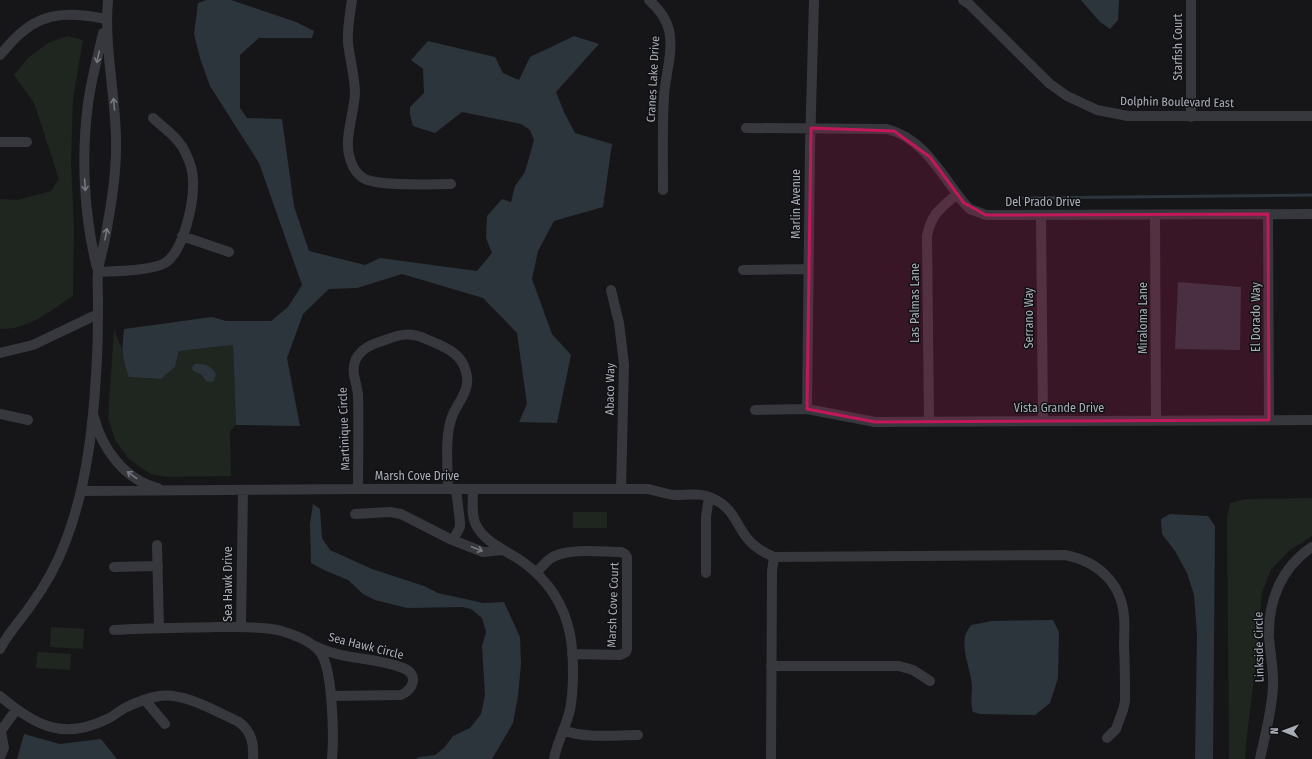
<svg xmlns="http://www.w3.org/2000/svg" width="1312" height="759" font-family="'Fira Sans Condensed',sans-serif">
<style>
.green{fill:#1e261f}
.water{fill:#2c353c}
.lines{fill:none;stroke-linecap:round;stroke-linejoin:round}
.stream{stroke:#2c353c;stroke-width:3}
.minor{stroke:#37383d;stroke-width:10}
.oneway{stroke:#757881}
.marked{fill:#c2185b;fill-opacity:0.2;stroke:#c2185b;stroke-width:3;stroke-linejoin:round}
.labels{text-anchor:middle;stroke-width:3;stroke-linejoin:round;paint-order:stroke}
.street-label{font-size:12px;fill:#a8adb8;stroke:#111113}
</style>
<rect width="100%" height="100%" fill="#161618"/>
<path class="green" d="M67 36 83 40 73 99 71 161 74 229 73 296C51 310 28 330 0 329V199L17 200 51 191 59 179 34 103 14 75 28 58 48 43Z
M114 330 122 349 123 360 129 377 161 379 175 367 179 351 233 345 236 425 230 431 231 476 165 477 151 474 141 468 128 458 115 440 108 418Z
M1312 498V536L1290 550 1271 570 1262 592 1255 670 1246 744 1245 759H1229L1227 518 1230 503 1246 499Z
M573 512H607V528H573Z
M51 627 84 629 83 649 50 647Z
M37 652 71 654 70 670 36 668Z"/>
<path class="water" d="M206 0H231L296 22 314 31 312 38H259L240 55V108L247 118 282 119 294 206 309 251 365 265 380 258 477 271 492 253 486 238 487 216 502 199 511 202 515 186 525 172 534 140 530 130 521 124 462 112 435 133 413 126 410 114V107L424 93 423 69 411 60 428 41 495 57 503 73 519 80 530 57 574 36 599 44 556 92 564 112 575 133 612 144 603 207 554 221 538 251 532 279 552 334 571 355 557 423 519 422 527 404 517 333 483 298 402 274 357 288 329 289 303 314 287 358 300 426 236 425 233 345 179 351 175 367 161 379 129 377C121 356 122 351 124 329L212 317 226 321H271L288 307 302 285 259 163 210 86 200 58 194 34 198 3Z
M1081 0H1119L1118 20 1110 29 1100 22Z
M1178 282 1241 287 1240 350 1175 349Z
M195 364C204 363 212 366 216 374L214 381 211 382 206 381 201 374 193 371 192 367Z
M313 504 320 509 322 538 330 550 372 569 424 586 438 593 483 603 504 602 520 637 521 664 518 696 513 723 492 759H416L419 757 435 755 444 748 453 736 470 728 481 714 485 695 482 646 486 632 482 618 471 609 463 607 407 608 375 600 363 594 348 580 324 570 311 563 310 524Z
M1170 514 1208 516 1215 526 1213 759H1195L1197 634 1194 595 1187 573 1175 551 1162 534 1161 519Z
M1053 620 1059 632 1058 678 1050 703 1035 715 980 714 973 712C970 703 972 695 972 686 971 670 962 653 965 636 966 632 969 628 971 625L992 621Z
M24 734 60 744 101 739 117 759H17Z"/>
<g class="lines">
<path class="stream" d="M1023 198 1312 195"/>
<path class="minor" d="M352 0C350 14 347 29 348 43 350 60 355 77 355 94 354 110 349 124 348 140 347 153 351 170 363 178 378 187 432 184 451 184
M649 0C658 8 666 18 669 30 674 52 665 75 664 97 662 128 663 159 663 190
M963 0 969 4 1050 84 1067 96 1097 110 1128 116H1312
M1191 0V117
M0 55C7 48 13 39 21 33 46 10 76 13 106 19
M746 128 887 129C924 138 942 176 964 203L970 209 986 215 1312 214
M0 142H27
M1268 214 1269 420
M1041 215 1043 421
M1155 215 1156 421
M182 236 229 252
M97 268C84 216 81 157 88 104 91 80 98 56 103 33
M743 270 809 269
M98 272C115 271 151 271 165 263 184 251 194 202 193 181 193 172 190 162 186 154 180 139 165 129 153 118
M611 290 619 323 624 364 621 489
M0 353 33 345 98 314
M807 409 810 148 814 0
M755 410 807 409 875 422 1312 420
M0 414 28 420
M94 417C102 449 125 480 158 488
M929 422 927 236C931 214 941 208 957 194
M358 489C358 458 359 426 358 395 357 382 350 372 356 359 362 347 374 344 385 340 400 334 411 332 426 339 442 346 462 352 466 372 471 389 460 399 453 414 444 435 448 466 448 489
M473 489C473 501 471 515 476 525 486 544 508 551 523 562 548 580 564 605 570 634 574 654 574 690 570 710 566 727 557 742 554 759
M81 491 358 489H648C657 491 666 494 675 495 688 495 702 492 714 499 734 509 735 523 747 538 754 547 764 553 774 557L1065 555C1097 561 1121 582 1124 616 1125 626 1124 636 1124 646 1125 665 1125 683 1125 701L1123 710 1116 729 1107 738
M355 514 390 512 401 514 450 539 483 552 502 550
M453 540 460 527V522L456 489
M157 545 159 628
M114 567 158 566
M536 573C542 567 547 559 555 556 570 548 604 552 621 552L625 554 627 557V649L626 652 620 655 572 654
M706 573V517L709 497
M241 627 243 490
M114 630C148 628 183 628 217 627 237 627 258 626 278 630 292 634 311 640 320 652 333 668 334 737 332 759
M315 646C342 660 375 657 403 668 419 674 414 689 401 695L331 696
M0 649C8 633 21 620 31 605 45 586 57 564 65 543 88 484 94 419 97 357 98 338 98 318 98 299 98 290 97 281 98 272 99 261 103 250 105 239 111 206 117 172 116 138 115 92 104 46 108 0
M771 666H899L913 670 930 681
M0 696C34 725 63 741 107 719 114 716 120 710 127 707 137 702 148 698 159 696 184 692 217 712 239 722 252 732 254 744 253 759
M145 700 165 724
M563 730C586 739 614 735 638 735
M0 732 16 710
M0 757 4 748 1 731
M771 759 772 571 774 557
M1260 759C1265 735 1272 711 1273 686 1274 670 1270 654 1269 637 1268 601 1281 568 1312 547"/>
</g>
<defs><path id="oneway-shaft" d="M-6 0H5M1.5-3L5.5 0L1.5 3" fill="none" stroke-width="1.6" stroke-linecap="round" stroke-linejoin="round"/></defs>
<g class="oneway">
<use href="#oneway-shaft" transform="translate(98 57) rotate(103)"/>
<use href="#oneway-shaft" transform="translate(114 104) rotate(-95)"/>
<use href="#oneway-shaft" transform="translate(85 185) rotate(87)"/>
<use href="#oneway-shaft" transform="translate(106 234) rotate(-80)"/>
<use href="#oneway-shaft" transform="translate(132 475) rotate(-144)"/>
<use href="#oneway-shaft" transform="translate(477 549) rotate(21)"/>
</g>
<path class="marked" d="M811 128 894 131 930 157 964 203 986 215 1268 214 1269 420 875 422 807 409Z"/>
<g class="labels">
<g class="street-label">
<text transform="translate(1178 47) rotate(-90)" y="4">Starfish Court</text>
<text transform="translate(653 79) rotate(-87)" y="4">Cranes Lake Drive</text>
<text transform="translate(1177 102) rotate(1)" y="4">Dolphin Boulevard East</text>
<text x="1043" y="206">Del Prado Drive</text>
<text transform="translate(796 204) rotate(-90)" y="4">Marlin Avenue</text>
<text transform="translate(915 303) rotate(-90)" y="4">Las Palmas Lane</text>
<text transform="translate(1256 317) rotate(-90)" y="4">El Dorado Way</text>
<text transform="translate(1029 318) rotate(-90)" y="4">Serrano Way</text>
<text transform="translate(1143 318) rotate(-90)" y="4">Miraloma Lane</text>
<text transform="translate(610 389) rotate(-89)" y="4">Abaco Way</text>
<text x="1059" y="412">Vista Grande Drive</text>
<text transform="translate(344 429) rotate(-92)" y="4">Martinique Circle</text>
<text x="417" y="480">Marsh Cove Drive</text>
<text transform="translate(228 584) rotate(-90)" y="4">Sea Hawk Drive</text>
<text transform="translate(613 605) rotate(-88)" y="4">Marsh Cove Court</text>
<text transform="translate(366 646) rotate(14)" y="4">Sea Hawk Circle</text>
<text transform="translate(1259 647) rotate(-91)" y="4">Linkside Circle</text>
</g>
</g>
<g transform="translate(1284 731) rotate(271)" stroke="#111113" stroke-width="3" paint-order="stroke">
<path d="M0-3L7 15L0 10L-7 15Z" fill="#a8adb8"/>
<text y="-6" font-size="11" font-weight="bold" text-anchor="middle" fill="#a8adb8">N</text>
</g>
</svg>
